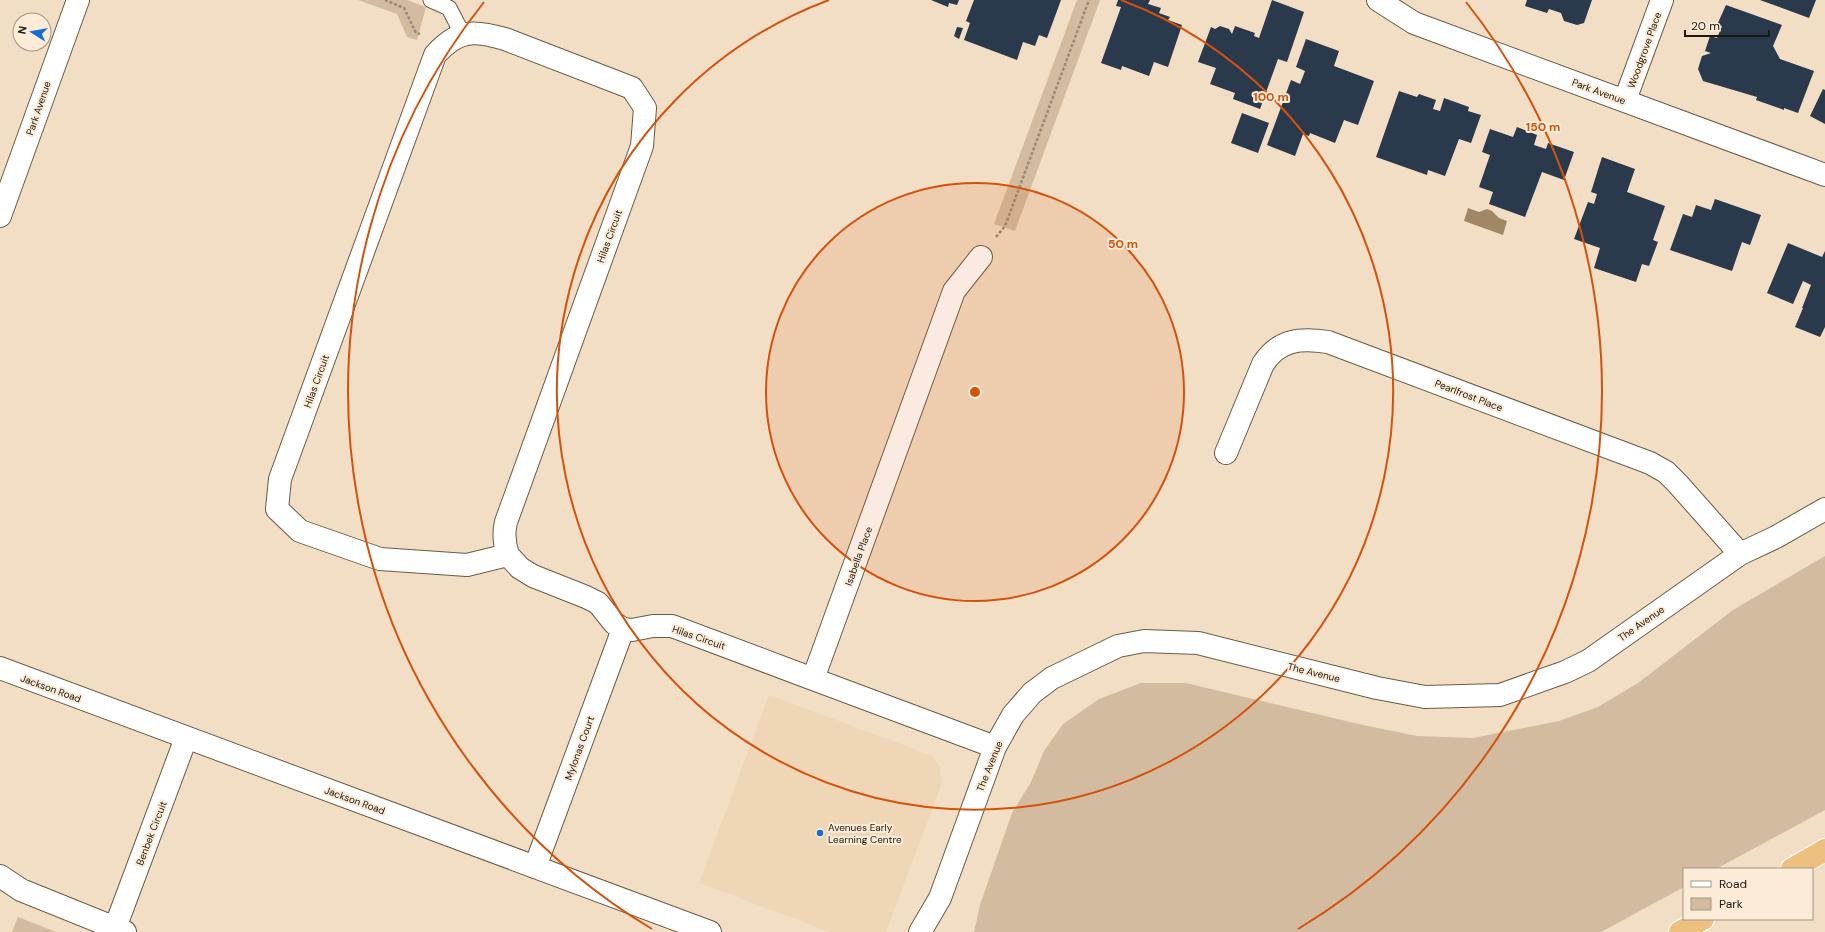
<svg xmlns="http://www.w3.org/2000/svg" width="1825" height="932" font-family="'DM Sans',sans-serif">
<style>
.built{fill:#efd6b6}
.green{fill:#d2bb9f}
.water{fill:#9f8767}
.building{fill:#2b394d}
.lines{fill:none;stroke-linecap:round;stroke-linejoin:round}
.service-casing{stroke:#6c5b44;stroke-width:17}
.minor-casing{stroke:#6c5b44;stroke-width:24}
.tertiary-casing{stroke:#6c5b44;stroke-width:24}
.trunk-casing{stroke:#fff;stroke-width:24}
.path{stroke:#978977;stroke-width:2.5;stroke-dasharray:3 2;stroke-linecap:butt}
.service{stroke:#fff;stroke-width:15}
.minor{stroke:#fff;stroke-width:22}
.tertiary{stroke:#fff;stroke-width:22}
.trunk{stroke:#eec080;stroke-width:22}
.ring{fill:none;stroke:#d4520c;stroke-width:2}
.poi-dot{fill:#176cd6;stroke:#fcecd7;stroke-width:1.5}
.labels{text-anchor:middle;stroke-width:4;stroke-linejoin:round;paint-order:stroke}
.street-label{font-size:10px;fill:#1d160d;stroke:#fcecd7}
.poi-label{font-size:10px;fill:#1d160d;stroke:#fcecd7;text-anchor:start}
.centre{fill:#d4520c;stroke:#fcecd7;stroke-width:2}
.ring-label{font-size:12px;text-anchor:middle;font-weight:bold;fill:#d4520c;stroke:#fcecd7;stroke-width:4;stroke-linejoin:round;paint-order:stroke}
</style>
<rect width="100%" height="100%" fill="#f2dec5"/>
<path class="built" d="M769 695 933 756 940 767 942 783 886 932H830L699 883Z"/>
<path class="green" d="M358 0H407L426 7 417 40 407 37 397 14Z
M1077 0H1100L1015 231 994 224Z
M1825 556V810L1716 869H1684V887L1601 932H974L980 905 1012 813 1031 782 1044 751 1063 724 1099 699 1141 683H1186L1363 725 1417 736 1473 738 1559 721 1598 707 1638 683 1733 610Z
M18 917 56 932H12Z"/>
<path class="water" d="M1468 208 1479 212 1487 209 1492 211 1499 218 1507 221 1503 235 1464 221Z"/>
<path class="building" d="M931 0H959L957 5 949 3 948 7Z
M974 0H1061L1047 38 1039 35 1035 46 1023 42 1017 60 964 40 970 23 966 21Z
M1118 0H1150L1148 4 1161 8 1159 13 1170 17 1168 20 1182 25 1168 67 1154 62 1149 76 1122 66 1121 70 1101 63 1121 7 1116 6Z
M1272 0 1304 12 1287 62 1278 59 1260 109 1233 99 1235 93 1210 84 1216 68 1198 62 1211 27 1215 29 1220 26 1229 29 1232 34 1235 26 1255 33 1254 36 1259 38Z
M1527 0H1592L1584 23 1577 25 1564 21 1561 13 1549 9 1547 13 1525 6Z
M1760 0H1816L1809 18Z
M1726 5 1782 25 1773 46 1780 59 1814 71 1798 113 1784 108V110L1756 100 1757 97 1703 81 1698 69 1702 56 1711 53 1705 51 1710 36 1717 38 1722 26 1717 25Z
M957 27 963 28 959 39 954 36Z
M1306 39 1339 51 1334 66 1374 81 1358 125 1344 120 1335 143 1310 133 1309 136 1303 134 1295 156 1267 145 1291 80 1300 84 1305 71 1296 67Z
M1823 89 1825 90V124L1810 116Z
M1399 91 1417 97 1419 94 1436 100 1433 109 1440 111 1444 98 1469 107 1468 111 1481 115 1471 143 1459 139 1445 176 1428 170 1427 175 1376 157Z
M1242 113 1269 123 1258 153 1231 143Z
M1517 127 1537 135 1534 145 1546 149 1548 143 1574 152 1564 180 1542 172 1525 217 1489 204 1493 192 1479 187 1490 155 1482 152 1490 129 1513 137Z
M1602 157 1635 169 1627 192 1665 206 1653 240 1658 242 1649 266 1642 264 1636 282 1594 268 1600 248 1574 239 1588 202 1594 204 1597 194 1591 192Z
M1715 199 1761 215 1750 245 1742 242 1732 271 1670 250 1683 214 1692 217 1696 205 1711 210Z
M1788 243 1822 257 1825 251V327L1820 337 1795 327 1803 308H1802L1811 285 1803 281 1793 304 1767 293Z"/>
<g class="lines">
<defs>
<path id="service" d="M431 0 449 8 463 35"/>
<path id="minor" d="M1378 0 1414 23 1825 175
M1625 100 1662 0
M0 216 78 0
M981 257 954 291 813 679 995 747
M1226 453 1263 364C1279 339 1301 338 1328 342L1650 463 1666 472 1678 484 1740 554
M508 555C504 543 503 534 506 522L642 146 645 108 632 88 505 39C474 30 458 29 435 55L280 479 277 509 300 531 380 559 467 565 508 555 520 568 533 576 586 597 598 603 614 623 623 629 632 630 653 626H672L813 679
M535 867 623 629
M0 876 21 890 125 932
M115 928 186 738
M920 932 940 898 995 747 1013 715 1032 693 1052 678 1118 646 1144 641 1198 643 1377 688 1425 697 1500 695 1565 672 1588 661 1740 554 1776 537 1825 509"/>
<path id="tertiary" d="M0 668 710 932"/>
<path id="trunk" d="M1792 869 1825 850
M1680 932 1703 919"/>
</defs>
<use href="#service" class="service-casing"/>
<use href="#minor" class="minor-casing"/>
<use href="#tertiary" class="tertiary-casing"/>
<use href="#trunk" class="trunk-casing"/>
<path class="path" d="M385 0 404 8 416 33 420 34
M996 237 1005 226 1089 0"/>
<use href="#service" class="service"/>
<use href="#minor" class="minor"/>
<use href="#tertiary" class="tertiary"/>
<use href="#trunk" class="trunk"/>
</g>
<circle cx="975" cy="392" r="209" fill="#d4520c" fill-opacity=".12"/>
<g class="ring">
<circle cx="975" cy="392" r="209"/>
<path d="M1121 0A418 418 0 1 1 829 0"/>
<path d="M652 929A627 627 0 0 1 484 2M1466 2A627 627 0 0 1 1298 929"/>
</g>
<circle class="poi-dot" cx="820" cy="833" r="4"/>
<g class="labels">
<g class="street-label">
<text transform="translate(1644 50) rotate(-70)" y="4">Woodgrove Place</text>
<text transform="translate(1599 91) rotate(20)" y="4">Park Avenue</text>
<text transform="translate(38 108) rotate(-71)" y="4">Park Avenue</text>
<text transform="translate(609 236) rotate(-70)" y="4">Hilas Circuit</text>
<text transform="translate(316 381) rotate(-70)" y="4">Hilas Circuit</text>
<text transform="translate(1469 395) rotate(21)" y="4">Pearlfrost Place</text>
<text transform="translate(858 556) rotate(-70)" y="4">Isabella Place</text>
<text transform="translate(1641 623) rotate(-35)" y="4">The Avenue</text>
<text transform="translate(699 637) rotate(19)" y="4">Hilas Circuit</text>
<text transform="translate(1314 672) rotate(14)" y="4">The Avenue</text>
<text transform="translate(51 688) rotate(20)" y="4">Jackson Road</text>
<text transform="translate(579 748) rotate(-70)" y="4">Mylonas Court</text>
<text transform="translate(989 766) rotate(-68)" y="4">The Avenue</text>
<text transform="translate(355 800) rotate(20)" y="4">Jackson Road</text>
<text transform="translate(151 833) rotate(-69)" y="4">Benbek Circuit</text>
</g>
<g class="poi-label">
<text x="828" y="831">Avenues Early<tspan x="828" dy="12">Learning Centre</tspan></text>
</g>
</g>
<circle cx="975" cy="392" r="6" class="centre"/>
<g class="ring-label">
<text x="1271" y="101">100 m</text>
<text x="1543" y="131">150 m</text>
<text x="1123" y="248">50 m</text>
</g>
<rect x="1683" y="868" width="130" height="52" fill="#fcecd7" stroke="#a39686"/>
<rect x="1691" y="881" width="20" height="6" fill="#ffffff" stroke="#a39686"/>
<text x="1719" y="888" font-size="12" fill="#1d160d">Road</text>
<rect x="1691" y="898" width="20" height="12" fill="#d2bb9f" stroke="#a39686"/>
<text x="1719" y="908" font-size="12" fill="#1d160d">Park</text>
<g transform="translate(32 32) rotate(281)"><circle r="19" fill="#fcecd7" stroke="#a39686"/>
<path d="M0-3L7 15L0 10L-7 15Z" fill="#176cd6"/>
<text y="-6" font-size="11" font-weight="bold" text-anchor="middle" fill="#1d160d">N</text>
</g>
<path d="M1685 30v6h84v-6" fill="none" stroke="#1d160d" stroke-width="2"/>
<text x="1691" y="30" font-size="12" fill="#1d160d" stroke="#fcecd7" stroke-width="3" paint-order="stroke">20 m</text>
</svg>
